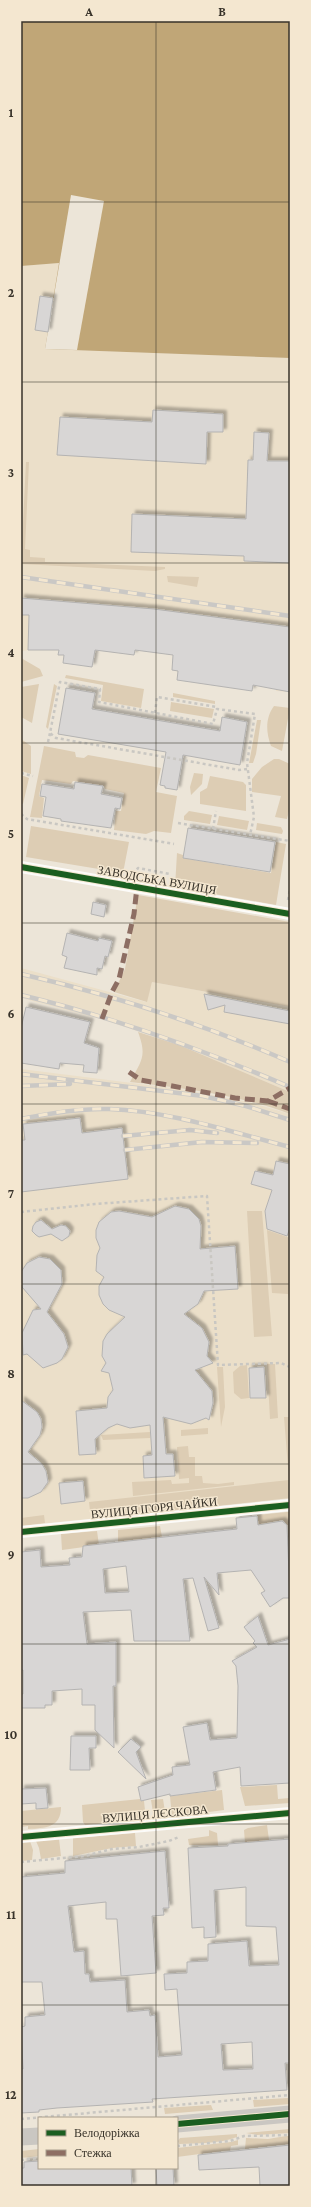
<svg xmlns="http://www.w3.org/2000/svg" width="311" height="2207" font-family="'Crimson Pro',serif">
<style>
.built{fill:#ebdfc9}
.green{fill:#ddcdb4}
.water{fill:#c0a677}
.pier{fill:#ece5d8}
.building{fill:#d8d6d5;stroke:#b4b3b2;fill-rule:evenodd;filter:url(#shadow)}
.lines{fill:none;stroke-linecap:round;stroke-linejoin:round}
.path{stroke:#c9c7c2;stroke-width:2.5;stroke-dasharray:3 3;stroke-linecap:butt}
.street{stroke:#fcfbf9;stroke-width:12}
.secondary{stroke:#cac7c2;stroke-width:17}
.rail-casing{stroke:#cac8c5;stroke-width:4.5}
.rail{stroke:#f4e7d0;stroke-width:3;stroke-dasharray:9;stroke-linecap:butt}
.quiet{stroke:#8d6e63;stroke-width:5;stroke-dasharray:10 5;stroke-linecap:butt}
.cycleway-casing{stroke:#f4e7d0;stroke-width:8}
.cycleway{stroke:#1b5e20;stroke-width:6}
.grid{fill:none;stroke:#38332a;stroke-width:1;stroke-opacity:0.55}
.labels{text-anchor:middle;stroke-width:3;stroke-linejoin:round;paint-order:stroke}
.street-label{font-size:12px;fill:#38332a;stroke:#f4e7d0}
.neatline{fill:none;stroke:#38332a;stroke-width:1.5}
.grid-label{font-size:13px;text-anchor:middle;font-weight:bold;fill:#38332a}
</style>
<defs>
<filter id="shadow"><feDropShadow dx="3.5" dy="-3.5" stdDeviation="1" flood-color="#0004"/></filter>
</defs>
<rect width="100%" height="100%" fill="#ece5d8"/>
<path class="built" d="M59 263 45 349 290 358V692L276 691V688L182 656 135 650 134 655 95 650 38 649 21 651V266Z
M21 968 146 1002 152 982 290 1007V1092L179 1045 101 1019 21 998Z
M21 1069 180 1089 249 1102 290 1114V1498L21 1526Z"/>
<path class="green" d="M26 462H29L25 549 30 550V557L45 558V562L165 567V569L155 571 21 564Z
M167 576 199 577 197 587 168 582Z
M21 658 40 669 43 676 21 682Z
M66 675 144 689 141 708 101 701 103 685 65 678Z
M39 684 32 723 21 717V687Z
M54 684 57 686 48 729 46 727Z
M173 693 215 701V704L173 697Z
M171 702 214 709 212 718 170 711Z
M274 706 290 708 282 751 271 746C266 733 265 718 274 706Z
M257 720H261L256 754 253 763H249Z
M21 739 31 746V774L21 771Z
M44 746 75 752 76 757 84 758 88 755 161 768 156 792 177 796 171 833 154 831 146 834 114 830 116 811H121L124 793 105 789 104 786 73 781 71 784 42 780 39 796 44 798 42 818 30 817Z
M274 759H279L290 764V807L287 819 275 817 281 796 252 792V779L262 767Z
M194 773 203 774 202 784 191 795 190 787Z
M21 775 29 778 23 804 21 803Z
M210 776 243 782 246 785V811L200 804V792L207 788Z
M189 811 212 815 210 824 184 820V816Z
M219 816 249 821 247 830 217 825Z
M257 823 281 827 283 831 282 834 256 830Z
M31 826 129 842 123 873 26 857Z
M276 842 286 844 276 905 175 887 177 853 183 855V858L271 873Z
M138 895 290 922V1007L152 982 147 1002 114 992 125 969Z
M138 1032 179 1045 290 1092V1114C240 1095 183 1088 130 1082 142 1060 147 1056 138 1032Z
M247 1211H262L272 1336 254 1337Z
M267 1230 290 1238V1304L288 1294 272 1293Z
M267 1364H275L278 1418 270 1419Z
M247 1365 249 1398 241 1399 234 1393 233 1372 240 1366Z
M217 1367H223L225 1407 221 1427Z
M284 1417H290V1498L108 1518 107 1510 90 1511 89 1502 289 1480Z
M208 1428V1434L181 1436V1430Z
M150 1432V1438L103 1440 101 1435Z
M188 1446 189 1457H195V1476H202L203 1483 218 1484 234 1482V1485L133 1496 132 1482 171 1480 172 1484 189 1483V1478L179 1479 177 1447Z
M287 1512H290V1561L287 1525 283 1520 258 1525 257 1515Z
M44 1515 45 1523 21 1526V1518Z
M160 1526 162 1537 118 1542V1530Z
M97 1531 99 1545 62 1550 61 1534Z
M277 1785 278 1799 290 1798V1803L245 1806 240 1787Z
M222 1790 224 1810 172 1817 170 1796Z
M140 1799 141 1801H144L146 1820 85 1825 83 1822 82 1805Z
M163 1799 166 1818 154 1819 151 1800Z
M61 1807C61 1828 45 1828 28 1829V1826L21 1827V1811Z
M267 1825 269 1840 245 1843 244 1830 248 1828Z
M209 1830 217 1833 218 1845H189L188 1839 209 1836Z
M135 1833 136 1846 112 1848 73 1856V1838Z
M59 1839 61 1856 41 1859 39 1848 36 1841Z
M30 1841 33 1850 32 1860 21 1861V1842Z
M288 2098 290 2104 254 2107 253 2100Z
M211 2105 213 2110 165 2114 164 2108Z
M290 2129V2133L257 2135 246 2133Z
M237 2134V2137C219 2144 198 2143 179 2144L178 2141 180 2138Z
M286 2136H290V2144L245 2149 246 2138 268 2139Z
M238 2140V2145L231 2146 230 2150 177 2157V2148L231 2142Z
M39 2149V2156L21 2158V2151Z"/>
<path class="water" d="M21 21H290V358L45 349 59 263 21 266Z"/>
<path class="pier" d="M71 195 104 201 77 350 45 349Z"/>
<path class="building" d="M40 296 53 298 48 332 35 330Z
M153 410 223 414V432H207L206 464 57 455 60 417 152 422Z
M254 432 269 433 267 461H290V563L244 561V556L131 552 132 514 246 519 248 460H253Z
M21 598 154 609 290 627V692L253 685 252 691 177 680 178 671 172 670 173 655 135 650 134 655 95 650 92 667 63 663 64 655H58L59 650H28L29 615H21Z
M66 688 95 693 92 709 220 731 222 717 247 722 240 765 183 755 177 790 165 788V786L160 785 166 752 58 734Z
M75 782 103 786 101 794 122 798 120 809 115 808 111 828 61 821V819L43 816 46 797 40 796 42 784 74 789Z
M188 828 275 842 270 872 183 858Z
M93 902 106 905 104 917 91 914Z
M67 933 98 941 99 938 112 941 108 957 105 956 102 969 97 968V975L64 968 67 957 62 955Z
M204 994 290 1011V1024L224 1012 225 1005 208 1010Z
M26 1007 90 1022 84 1043 99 1048 97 1073 83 1072 84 1065 60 1063 59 1069 21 1063V1028Z
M80 1118 82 1133 122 1128 128 1179 21 1192V1140H25L23 1124Z
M276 1161 290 1164V1228L287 1236 267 1229 265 1211 272 1190 251 1184 255 1171 273 1175Z
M175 1206 189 1209 199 1219 201 1226 200 1249 235 1246 238 1289 204 1291 198 1304 184 1314 202 1328 209 1342 207 1356 213 1363 195 1370 212 1391 213 1403 209 1420 206 1418 191 1424 163 1417 166 1454H173L175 1476 144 1478 143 1456 152 1455 150 1425 130 1428 117 1424 108 1428 95 1439 96 1454 79 1455 76 1411 107 1408 108 1397 113 1390 109 1373 101 1371 106 1363 102 1356 103 1341 107 1334 125 1317 109 1310 103 1304 99 1295V1286L104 1277 96 1271 97 1255 100 1248 96 1238V1230L99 1222 111 1212 119 1211 152 1217Z
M41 1220 52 1229 61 1225 66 1226 70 1231 69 1236 62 1241 51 1234 39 1237 36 1235 32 1231 33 1226 36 1222Z
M39 1257 50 1259 61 1270 62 1284 47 1312 64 1334 68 1347 62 1359 57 1363 43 1368 27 1354 23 1355 22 1333 33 1310 41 1309 22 1287 21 1272 27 1263Z
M264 1367 266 1398H250L249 1368Z
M21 1400 37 1412 41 1419 42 1427 40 1435 28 1452 42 1464 46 1471 48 1482 41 1492 28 1498H21Z
M83 1481 85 1501 61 1504 59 1483Z
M257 1516 258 1525 282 1521 287 1525 290 1598H283L270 1607 261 1593 265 1591 251 1570 217 1573 219 1595 204 1577 219 1628 208 1631 193 1578 183 1579 190 1641H134L131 1610 83 1612 87 1644 116 1642V1686H113L114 1748 95 1730V1705H82V1689L52 1691V1705H45V1708H21V1694H23V1670H21V1552L40 1550 41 1567 70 1565 69 1558 82 1557 83 1546 237 1529 236 1518ZM126 1566 129 1592 105 1593 103 1569Z
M258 1616 268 1645 290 1639V1783L241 1786 240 1767 213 1772 216 1790 170 1796V1794L141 1801 138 1787 173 1775 172 1767 190 1765 183 1727 207 1723 210 1740 237 1738 238 1686 236 1666 232 1661 257 1647 253 1643 255 1641 244 1627Z
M71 1736H96V1748H89L90 1770H70Z
M131 1739 141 1747 136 1752 146 1779 118 1752Z
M46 1788 48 1808 36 1809V1803L21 1804V1789Z
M290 1839V2063H285L287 2090 152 2099 153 2102 57 2108 39 2110V2112L21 2113V2069H23L21 2027 25 2026V2017L45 2015 42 1982H21V1877L65 1873V1861L165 1851 169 1908H163L164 1915 152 1916 156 1973 121 1976 117 1919H106V1902L68 1906 74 1952 84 1951 85 1974H89L90 1982 125 1980 127 2012 149 2010 150 2016 155 2015 158 2057 182 2055 177 1989 165 1990 164 1974 187 1973V1962L208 1961V1944L247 1941 249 1966 279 1965 276 1927 246 1926V1887L214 1890 216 1937 204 1938V1927L192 1928 188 1848 228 1846V1844ZM252 2042 253 2069 223 2070 221 2044Z
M290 2145V2186H260L259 2167 199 2170 198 2155Z
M39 2161V2168H131L132 2186H21V2168H24V2162Z
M156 2168H173L174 2186H157Z"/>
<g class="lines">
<path class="path" d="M155 713 157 697 217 707V709
M48 742 50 733
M247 769 239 770 56 738 50 733 60 682 100 689 99 702 213 724 217 709 255 714 247 763 254 817 250 835
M21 773 33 776
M21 814 27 819 174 844
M178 823 290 841
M213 829 216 811
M133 874 138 868 170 874
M288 900 290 889
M21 1212 95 1204 207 1196 218 1365 281 1363 290 1367
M21 1862 85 1856 112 1849 139 1847 169 1841 179 1837
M21 2119 290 2095
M177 2146 230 2141 244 2136 290 2135
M21 2160 39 2158"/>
<path class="street" d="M21 867 290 914
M21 1532 290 1505
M21 1837 290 1813"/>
<path class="secondary" d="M177 2124 290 2114
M21 2137 39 2136"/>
<defs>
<path id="rail" d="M21 577 290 616
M21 974C113 995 203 1024 290 1062
M21 995C114 1017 203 1050 290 1087
M21 1074 203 1096 246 1106 290 1120
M21 1086 70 1084
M21 1119C50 1113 79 1108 109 1109 170 1111 231 1132 290 1147
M123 1136 190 1130 217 1133
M125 1150 202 1142 257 1143"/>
</defs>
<use href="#rail" class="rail-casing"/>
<use href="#rail" class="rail"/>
<path class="quiet" d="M102 1019 112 992 119 979 134 914 137 887
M129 1072 141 1080 235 1098 268 1101 290 1088
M268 1101 290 1109"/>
<defs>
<path id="cycleway" d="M21 867 290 914
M21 1532 290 1505
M21 1837 290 1813
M177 2124 290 2114"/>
</defs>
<use href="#cycleway" class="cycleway-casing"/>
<use href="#cycleway" class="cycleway"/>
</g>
<path class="grid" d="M156 21V2118M21 202H290M21 382H290M21 563H290M21 743H290M21 923H290M21 1104H290M21 1284H290M21 1464H290M21 1644H290M21 1824H290M21 2005H290M156 2168V2186"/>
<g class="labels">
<g class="street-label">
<text transform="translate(157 880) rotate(10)" y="4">ЗАВОДСЬКА ВУЛИЦЯ</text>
<text transform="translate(154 1508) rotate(-6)" y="4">ВУЛИЦЯ ІГОРЯ ЧАЙКИ</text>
<text transform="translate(155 1814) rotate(-5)" y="4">ВУЛИЦЯ ЛЄСКОВА</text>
</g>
</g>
<rect width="311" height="2207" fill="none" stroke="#f4e7d0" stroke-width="44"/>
<rect x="38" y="2117" width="140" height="52" fill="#f4e7d0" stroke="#a99f8e"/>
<rect x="46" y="2130" width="20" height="6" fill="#1b5e20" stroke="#a99f8e"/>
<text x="74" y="2137" font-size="12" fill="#38332a">Велодоріжка</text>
<rect x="46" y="2150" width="20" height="6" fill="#8d6e63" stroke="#a99f8e"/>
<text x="74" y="2157" font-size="12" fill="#38332a">Стежка</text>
<rect x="22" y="22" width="267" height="2163" class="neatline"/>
<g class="grid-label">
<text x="89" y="16">A</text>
<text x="222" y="16">B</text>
<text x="11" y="117">1</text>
<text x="11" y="297">2</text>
<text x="11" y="477">3</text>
<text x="11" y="657">4</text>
<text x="11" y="838">5</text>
<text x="11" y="1018">6</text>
<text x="11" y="1198">7</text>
<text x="11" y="1378">8</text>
<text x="11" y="1559">9</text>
<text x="11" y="1739">10</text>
<text x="11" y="1919">11</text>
<text x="11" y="2099">12</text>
</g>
</svg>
